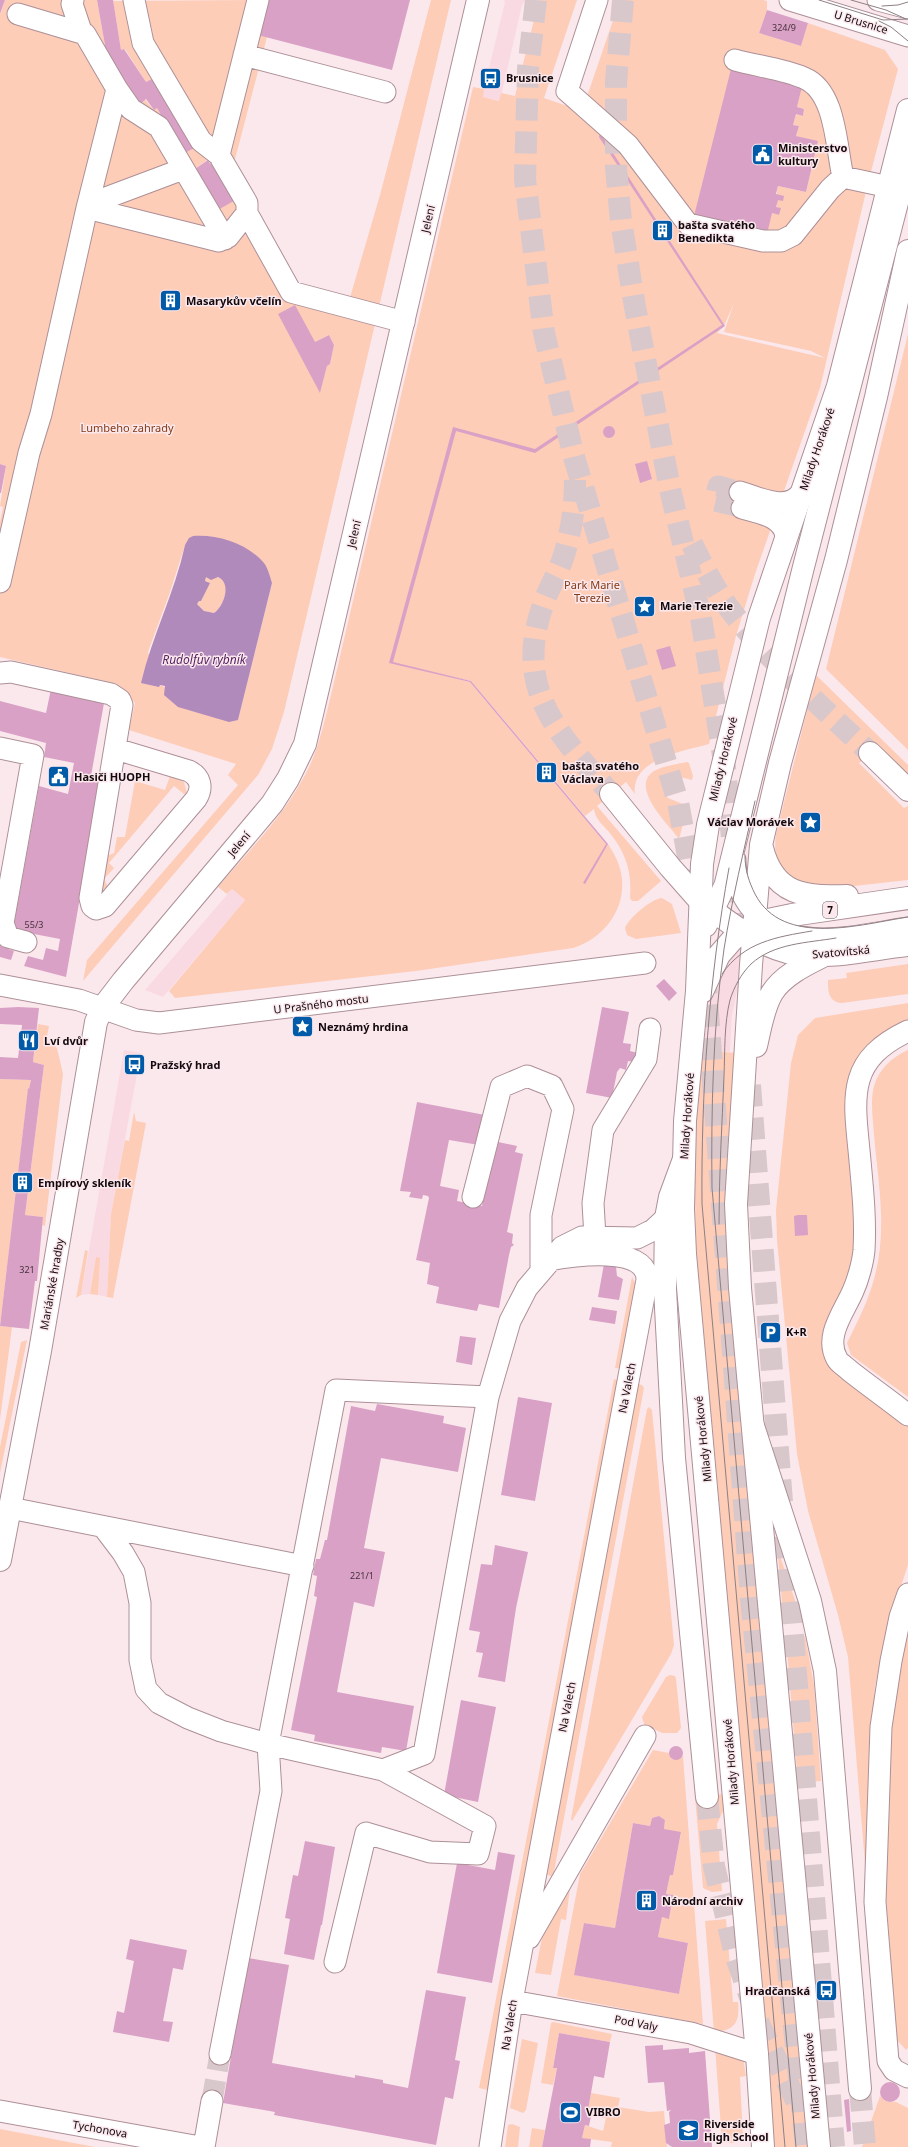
<svg xmlns="http://www.w3.org/2000/svg" width="908" height="2147" font-family="'Noto Sans',sans-serif">
<style>
.built{fill:#fadae2}
.green{fill:#fdcdb8;fill-rule:evenodd}
.water{fill:#af8abb;fill-rule:evenodd}
.building{fill:#d9a1c6}
.lines{fill:none;stroke-linecap:round;stroke-linejoin:round}
.minor-tunnel{stroke:#d8c7cb;stroke-width:21;stroke-dasharray:21 10;stroke-linecap:butt}
.highway-tunnel{stroke:#d8c7cb;stroke-width:22;stroke-dasharray:22 11;stroke-linecap:butt}
.minor-casing{stroke:#ad9097;stroke-width:23}
.major-casing{stroke:#ad9097;stroke-width:24}
.highway-casing{stroke:#ad9097;stroke-width:24}
.minor{stroke:#fff;stroke-width:21}
.major{stroke:#fff;stroke-width:22}
.highway{stroke:#fff;stroke-width:22}
.tram{stroke:#8e7f83;stroke-width:1}
.labels{text-anchor:middle;stroke-width:3;stroke-linejoin:round;paint-order:stroke}
.number-label{font-size:9px;fill:#45303b}
.shield{fill:#fbe8ed;stroke:#594d50;stroke-width:1}
.shield-label{font-size:10px;font-weight:bold;fill:#140a0d}
.street-label{font-size:11px;fill:#140a0d;stroke:#fbe8ed}
.poi-label{font-size:11px;font-weight:bold;fill:#140a0d;stroke:#fbe8ed;text-anchor:start}
.park-label{font-size:11px;fill:#843a14;stroke:#fbe8ed}
.water-label{font-size:12px;font-style:italic;fill:#552563;stroke:#fbe8ed}
</style>
<rect width="100%" height="100%" fill="#fbe8ed"/>
<path class="built" d="M504 0H526L522 5 500 101 482 97 505 2Z
M232 889 245 900 163 997 145 990Z
M745 942 742 981 737 992 732 1015 730 1052 703 1050 711 983 717 971Z
M124 1050 141 1053 111 1214 107 1297 98 1295 99 1258H96L90 1294 81 1295Z"/>
<path class="green" d="M5 0H97L105 45 99 49 110 58 153 109 157 108 183 154 195 147 146 82 125 49 121 50 113 1 254 0 246 32 267 37 233 167 298 287 349 301 380 195 431 0H451L284 712 272 749 258 775 83 981 87 960 238 785 228 775 236 764 129 730 135 703 117 684 0 657V522L3 507 0 506 6 466 0 464V15ZM207 160 238 198 218 210 192 171ZM166 293 178 295 175 310 163 307ZM329 335 334 345 330 364 327 366 320 392 315 342ZM193 536H204L225 540 272 583 238 720 160 685 148 652 170 592 185 545Z
M539 0H577L544 98 582 111 620 0H763L767 1V10L759 33 801 46 808 23 885 50 898 69 868 183 820 388 755 574 736 636 709 744C684 751 630 759 635 794L626 782 597 806 661 881 638 901H632L630 898C632 871 626 853 609 832 603 825 595 819 594 809L585 816 471 681 414 668 470 682 606 844 591 871 608 844C613 852 618 860 620 869 630 904 606 938 573 948L416 971 175 998 169 991 245 900 232 889 227 894 218 887C251 848 288 812 310 765 320 743 325 719 331 695L473 87 484 89 483 97 499 101 501 93 515 96ZM731 69 802 87 797 107 804 109 803 116 796 114 793 125 799 126 796 136 818 142 806 192 778 186C776 193 778 199 776 207L780 208 779 215 772 213ZM734 303 724 332 811 351 825 358 717 333 724 326Z
M908 334V750L826 669Z
M206 577C211 577 218 576 222 579 232 585 222 608 214 613L204 611 197 604 199 601H201L209 582 205 581Z
M816 675 908 765V775L878 746 859 763 904 808 908 806V880L836 888 805 889C782 870 772 866 776 834Z
M687 762 689 763 693 776 692 780 676 776C666 780 663 789 668 798L688 806 679 839C668 824 629 787 654 771 663 766 677 764 687 762Z
M170 776 184 782 187 793 184 794 174 786 109 863 114 868 104 879 108 887 104 890 101 887 107 856 114 853 117 837H125L135 781 165 790Z
M662 898 672 904 681 933 636 939 627 935 625 928C628 919 652 898 662 898Z
M908 964V994L842 1003C828 1002 828 991 828 980L847 978 846 973Z
M908 1003V1021L871 1044 853 1266 825 1337 908 1423V1565L888 1625 875 1686 869 1779 866 1876 848 1657 838 1615 808 1511 797 1454 777 1240 776 1210 791 1063 798 1035 815 1018Z
M38 1024 49 1026 46 1042 52 1043 57 1048 63 1074 45 1226 42 1225 43 1217 25 1215 44 1065 33 1062Z
M700 1050 737 1053 779 1819 789 1950 808 2147H773L718 1490 696 1252 694 1140Z
M908 1050V1397L851 1355 847 1343C864 1309 876 1285 880 1247 884 1210 877 1171 874 1135 873 1119 870 1101 874 1086 879 1069 892 1057 908 1050Z
M0 1079 31 1080 29 1089H28L0 1326 12 1327 0 1420Z
M134 1112 136 1121 146 1123 113 1298 107 1297 111 1214 125 1140 129 1141Z
M85 1250 88 1251 81 1295 76 1298Z
M96 1257 100 1258 98 1295 90 1294Z
M632 1277 637 1286 623 1369 615 1368Z
M27 1340 0 1473V1447L21 1342Z
M614 1379 621 1381 488 2090 479 2088Z
M635 1383 642 1385 644 1388 553 1877 545 1874Z
M649 1407 652 1410 674 1645 671 1654 572 1821 571 1819 647 1409Z
M778 1556H780L799 1612 783 1613Z
M908 1617V2048L906 2050 897 2040 884 1873V1802L895 1673Z
M805 1636 814 1685 821 1781 798 1783 786 1638Z
M670 1675 675 1676 676 1679 681 1728 677 1733H662L644 1724 642 1717 666 1677Z
M653 1750 669 1753 671 1758 675 1760 683 1756 703 2024 557 1996 580 1874ZM659 1816 665 1820 664 1829 681 1833 673 1875H670L666 1894 673 1895 669 1918 662 1917 658 1937 688 1943 679 1994 575 1975 584 1923 615 1928 633 1823 650 1826 652 1818Z
M722 1794 725 1807 717 1824 722 1891 712 1892 703 1888 695 1797 703 1798Z
M570 1888 566 1920 561 1919 551 1975 535 1973 542 1938Z
M726 1919 733 2002H738C740 2022 735 2031 714 2032L705 1921Z
M553 2022 612 2034 610 2042 559 2033 553 2067 557 2068 553 2085 541 2083 551 2023Z
M522 2039 538 2043 526 2110 523 2113 510 2108Z
M715 2047 743 2057 746 2076 740 2077 743 2139 733 2143 722 2142Z
M591 2093 620 2098 618 2107 649 2112 664 2111 667 2147H611L612 2142 582 2138 585 2125 603 2131 606 2118 587 2116Z
M880 2096 885 2101 896 2102 908 2108V2147H862Z
M512 2124 520 2127 518 2147H505L508 2125Z
M532 2128 545 2130 542 2147H529Z
M0 2129 95 2147H0Z"/>
<path class="water" d="M193 536C218 534 248 544 264 563 268 568 270 577 272 583L238 720 229 722 178 707 164 695 165 686 160 685 159 687 141 683C152 636 175 592 185 545L189 538ZM206 577 211 580 218 577C232 583 224 606 214 613L204 611 197 604 199 601H201L210 583 205 581Z"/>
<path class="building" d="M0 0H5L0 14Z
M97 0H113L121 50 124 49 146 82 156 77 196 147 183 154 157 108 154 110 146 99 140 104 110 58 98 49 105 45Z
M263 0H410L392 70 254 34Z
M767 10 808 23 801 46 759 33Z
M731 69 802 87 797 107 804 109 803 116 796 114 793 125 799 126 796 136 818 141 806 192 778 186 776 194 784 196 783 201 778 200 776 207 781 208 779 215 772 213 767 234 694 216Z
M600 133 725 326 535 453 456 431 393 662 471 681 608 844 585 884 583 883 606 844 470 682 389 663 453 427 535 449 722 325 599 137Z
M208 160 210 164 216 162 239 198 218 210 192 171Z
M166 293 178 295 175 310 163 307Z
M295 305 315 342 329 335 334 345 330 364 327 366 320 393 278 314Z
M603 432a6 6 0 1 1 12 0a6 6 0 1 1-12 0Z
M647 461 652 479 640 483 635 464Z
M0 464 6 466 1 493H0Z
M670 646 676 666 662 670 656 650Z
M51 689 104 703 91 776 101 778 66 977 24 966 28 956 43 960 46 948 58 951 60 939 13 930 39 786 68 794 74 763 44 757 46 743 0 731V701L46 713Z
M0 939 10 942 8 949 14 951 11 960 0 957Z
M664 979 677 993 669 1001 656 986Z
M18 1007 39 1008 33 1062 44 1065 25 1215 43 1217 37 1281H35L29 1329 0 1326 28 1088 29 1089 31 1080 0 1079V1057L18 1058 22 1025 0 1024V1008Z
M602 1007 629 1012 623 1043 631 1044 630 1051 638 1053 636 1062 628 1061 626 1070 620 1068 617 1072 612 1098 586 1093Z
M417 1102 485 1115 479 1145 449 1140 440 1186 459 1190 457 1201 482 1206 487 1179 489 1147 497 1148 498 1142 517 1146 515 1152 523 1154 507 1232 513 1234 512 1243 514 1245 511 1247 509 1255 499 1308 479 1304 477 1311 436 1303 439 1287 427 1284 430 1263 416 1260 429 1198 428 1196 423 1195 422 1199 409 1197 411 1192 400 1191Z
M798 1215H807L808 1235 795 1236 794 1216Z
M604 1264 616 1267 617 1276 623 1279 619 1300 598 1297Z
M592 1307 617 1311 615 1324 589 1320Z
M460 1336 476 1338 472 1365 456 1362Z
M518 1397 552 1403 535 1501 501 1495Z
M377 1404 444 1416 443 1423 466 1428 458 1472 381 1458 364 1548 385 1552 374 1607 354 1602 337 1692 414 1706 406 1751 382 1747 381 1753 314 1741 315 1735 291 1730 317 1597 314 1596 317 1576 313 1575 316 1559H320L325 1540H327L351 1406 375 1411Z
M495 1545 528 1552 516 1608 505 1682 478 1677 483 1653 476 1652 480 1632 469 1630 481 1564 492 1565Z
M461 1700 496 1707 478 1802 444 1795Z
M669 1753a7 7 0 1 1 14 0a7 7 0 1 1-14 0Z
M659 1816 665 1820 664 1829 681 1832 673 1875H670L666 1894 673 1895 669 1919 662 1917 658 1937 688 1943 679 1994 574 1975 584 1923 615 1928 633 1823 650 1826 652 1818Z
M305 1841 335 1847 322 1925H321L314 1960 284 1954 290 1919 285 1918 293 1875 298 1876Z
M498 1852 515 1855 492 1983 437 1973 457 1863 495 1870Z
M130 1939 187 1950 183 1970 173 1968 163 2021 173 2022 169 2042 113 2032 117 2011 124 2013 134 1961 126 1959Z
M248 1958 289 1965 272 2063 355 2078V2075L383 2080V2083L408 2088 426 1990 466 1997 455 2060 460 2061 453 2099 445 2097 436 2145 274 2115 275 2112 223 2103Z
M559 2033 610 2042 604 2078 594 2076 591 2093 587 2116H591L589 2126 585 2125 582 2138 591 2139 590 2147H542L557 2068H553Z
M663 2045V2050L689 2048V2053L705 2051 712 2147H672L666 2143 664 2125 670 2123 669 2112 671 2110 667 2111 664 2082 648 2083 645 2046Z
M880 2092a10 10 0 1 1 20 0a10 10 0 1 1-20 0Z
M849 2099 851 2131 847 2132 844 2100Z"/>
<g class="lines">
<path class="minor-tunnel" d="M736 506 715 501 718 486 740 492
M212 2101 220 2054"/>
<path class="highway-tunnel" d="M536 0 528 69 525 179 544 333 574 457 678 802 696 900
M623 0 616 82V167L621 221 635 307 670 489 701 618 725 768 733 848
M575 480C575 508 571 535 562 561 557 575 549 588 544 602 512 689 558 733 611 794
M692 544C704 568 716 591 732 612 771 664 823 707 870 753
M737 880 742 947
M705 972 751 1599 806 2147
M750 1085 782 1502
M785 1536 834 2147
M707 1797 714 1866 735 1954 760 2026 797 2102
M860 2089 865 2147"/>
<defs>
<path id="minor" d="M73 0 72 4 81 31
M134 0 143 43 201 141 219 155 247 203V213
M597 0 567 91 628 145 688 224 763 241H781L793 235 830 189 843 177 889 187
M790 0 908 36
M878 0 908 8
M244 55 385 92
M735 60C756 66 784 69 804 78 836 91 836 147 843 177
M117 89 131 109 159 127 225 239
M219 155 258 0
M87 208 219 241 228 237 247 213 291 292 404 322
M87 208 95 202 183 169
M740 492C760 498 787 513 802 492
M742 508C759 513 783 516 786 536
M0 582 29 453 41 414 87 208 117 89 85 34 18 14
M0 673 11 672 111 694 120 700 122 705 90 898 92 906 96 909 105 906 196 799C203 788 201 777 189 771L116 749
M0 748 33 755 3 923H0
M735 860C735 879 741 896 753 910 791 956 857 935 908 928
M3 923 8 937 26 942
M706 926 725 885 803 569 908 162
M0 985 79 1000 136 1020 159 1023 645 963
M908 1031C849 1059 853 1093 859 1150 862 1183 866 1217 864 1250 863 1262 858 1280 853 1291 844 1312 824 1336 837 1359 839 1363 846 1367 850 1371 869 1386 889 1400 908 1415
M473 1197 501 1087 527 1076 552 1086 563 1109 541 1215V1270
M595 1237 593 1203 603 1130 646 1059 650 1029
M10 1508 303 1566
M104 1528 123 1553 134 1572 140 1603V1660L146 1689 159 1703 188 1718 221 1731 268 1744 383 1770 424 1754 488 1397 510 1321 527 1288 562 1247 582 1237 637 1238 653 1230 666 1218
M908 1594 900 1617 891 1661 881 1727 875 1902 888 2061 894 2070 908 2077
M529 1938 645 1736
M335 1962 366 1833 430 1852 478 1854 485 1826 383 1770
M512 2001 691 2033 757 2054
M220 2054 271 1791 268 1744 336 1390 488 1397
M0 2111 200 2147
M204 2147 212 2101
M490 2147 512 2001 647 1280C648 1244 571 1256 549 1260"/>
<path id="major" d="M762 848C774 896 805 897 847 896
M700 901C727 921 754 943 787 952 825 961 869 949 908 945
M702 992 719 955 733 939 754 925 763 921 792 915 908 898
M756 1046C760 1029 763 1008 772 993 783 975 807 964 825 955
M0 1560 40 1351 96 1022 103 1007 123 981 272 804 288 779 305 744 478 0
M763 2147 757 2054 685 1254 683 1209 685 1121 697 991 702 864 708 825 759 618 838 386 908 110
M819 2147 740 1288 736 1204 751 965 761 845 780 763 836 560 876 397 908 251"/>
<path id="highway" d="M870 753 908 790
M611 794 670 867 700 901
M684 1159 670 1197 666 1218 665 1289 674 1458 707 1797
M753 1426 810 1601 825 1671 860 2089"/>
</defs>
<use href="#minor" class="minor-casing"/>
<use href="#major" class="major-casing"/>
<use href="#highway" class="highway-casing"/>
<use href="#minor" class="minor"/>
<use href="#major" class="major"/>
<use href="#highway" class="highway"/>
<path class="tram" d="M819 0 883 20 908 19
M851 0 886 10 906 19
M882 6 898 5 908 2
M879 21 891 27 908 41
M755 801C744 850 732 899 724 949 713 1027 711 1109 712 1188L796 2147
M745 856C745 870 749 882 755 894 783 948 862 924 908 917
M729 868C709 978 701 1092 702 1204L785 2147
M722 974C744 942 776 937 812 931
M719 1224C719 1174 722 1125 724 1076 725 1051 724 1024 730 1000 734 987 741 974 751 964 774 943 807 943 836 938"/>
</g>
<defs>
<symbol id="bus-square" viewBox="-11 -11 22 22"><rect x="-9" y="-9" width="18" height="18" rx="4" fill="#005aa7" stroke="#fbe8ed"/><path d="M-5-6H5V4H4V6H2V4H-2V6H-4V4H-5ZM-3.5-4V0h7V-4ZM-3.5 1.2v1.5H-2V1.2ZM2 1.2v1.5H3.5V1.2Z" fill="#fff"/></symbol>
<symbol id="civic-square" viewBox="-11 -11 22 22"><rect x="-9" y="-9" width="18" height="18" rx="4" fill="#005aa7" stroke="#fbe8ed"/><path d="M-.6-6.5H3V-4.5H.6V-3L4-1V1h2V6H-6V1h2V-1L-.6-3ZM-1.2 2.5V6h2.4V2.5Z" fill="#fff"/></symbol>
<symbol id="building-square" viewBox="-11 -11 22 22"><rect x="-9" y="-9" width="18" height="18" rx="4" fill="#005aa7" stroke="#fbe8ed"/><path d="M-4-6H4V6H1V3H-1V6H-4ZM-2.5-4.3h1.7v1.8h-1.7ZM.8-4.3h1.7v1.8H.8ZM-2.5-1h1.7V.8h-1.7ZM.8-1h1.7V.8H.8Z" fill="#fff"/></symbol>
<symbol id="sight-square" viewBox="-11 -11 22 22"><rect x="-9" y="-9" width="18" height="18" rx="4" fill="#005aa7" stroke="#fbe8ed"/><path d="M0-6L1.8-2.2L6-1.7L2.9 1.2L3.7 5.4L0 3.3L-3.7 5.4L-2.9 1.2L-6-1.7L-1.8-2.2Z" fill="#fff"/></symbol>
<symbol id="restaurant-square" viewBox="-11 -11 22 22"><rect x="-9" y="-9" width="18" height="18" rx="4" fill="#005aa7" stroke="#fbe8ed"/><path d="M-5-6h1v4h1v-4h1v4h1v-4h1v5L-1.5 .5V6h-2V.5L-5-1ZM5-6V6H3V1.5H1.5Q1.5-4 5-6Z" fill="#fff"/></symbol>
<symbol id="parking-square" viewBox="-11 -11 22 22"><rect x="-9" y="-9" width="18" height="18" rx="4" fill="#005aa7" stroke="#fbe8ed"/><path d="M-3.5-5.5H1a3.5 3.5 0 0 1 0 7H-1V5.5H-3.5ZM-1-3.4V-.6H.8a1.4 1.4 0 0 0 0-2.8Z" fill="#fff"/></symbol>
<symbol id="stadium-square" viewBox="-11 -11 22 22"><rect x="-9" y="-9" width="18" height="18" rx="4" fill="#005aa7" stroke="#fbe8ed"/><path d="M0-5a6.5 5 0 1 0 0 10a6.5 5 0 1 0 0-10ZM-3.5-1.8h7v3.6h-7Z" fill="#fff"/></symbol>
<symbol id="school-square" viewBox="-11 -11 22 22"><rect x="-9" y="-9" width="18" height="18" rx="4" fill="#005aa7" stroke="#fbe8ed"/><path d="M0-5L7-2L0 1L-7-2ZM-4 1L0 2.5L4 1V4Q0 6-4 4Z" fill="#fff"/></symbol>
</defs>
<g fill-rule="evenodd">
<use href="#bus-square" x="478" y="66" width="25" height="25"/>
<use href="#civic-square" x="750" y="142" width="25" height="25"/>
<use href="#building-square" x="650" y="218" width="25" height="25"/>
<use href="#building-square" x="158" y="288" width="25" height="25"/>
<use href="#sight-square" x="632" y="594" width="25" height="25"/>
<use href="#building-square" x="534" y="760" width="25" height="25"/>
<use href="#civic-square" x="46" y="764" width="25" height="25"/>
<use href="#sight-square" x="798" y="810" width="25" height="25"/>
<use href="#sight-square" x="290" y="1014" width="25" height="25"/>
<use href="#restaurant-square" x="16" y="1028" width="25" height="25"/>
<use href="#bus-square" x="122" y="1052" width="25" height="25"/>
<use href="#building-square" x="10" y="1170" width="25" height="25"/>
<use href="#parking-square" x="758" y="1320" width="25" height="25"/>
<use href="#building-square" x="634" y="1888" width="25" height="25"/>
<use href="#bus-square" x="814" y="1978" width="25" height="25"/>
<use href="#stadium-square" x="558" y="2100" width="25" height="25"/>
<use href="#school-square" x="676" y="2118" width="25" height="25"/>
</g>
<g class="labels">
<g class="number-label">
<text x="784" y="31">324/9</text>
<text x="34" y="928">55/3</text>
<text x="27" y="1273">321</text>
<text x="362" y="1579">221/1</text>
</g>
<rect class="shield" x="823" y="902" width="14" height="16" rx="3"/>
<g class="shield-label">
<text x="830" y="914">7</text>
</g>
<g class="street-label">
<text transform="translate(861 22) rotate(17)" y="4">U Brusnice</text>
<text transform="translate(428 219) rotate(-77)" y="4">Jelení</text>
<text transform="translate(817 449) rotate(-71)" y="4">Milady Horákové</text>
<text transform="translate(354 534) rotate(-77)" y="4">Jelení</text>
<text transform="translate(723 759) rotate(-76)" y="4">Milady Horákové</text>
<text transform="translate(239 844) rotate(-50)" y="4">Jelení</text>
<text transform="translate(841 952) rotate(-5)" y="4">Svatovítská</text>
<text transform="translate(321 1004) rotate(-7)" y="4">U Prašného mostu</text>
<text transform="translate(687 1116) rotate(-86)" y="4">Milady Horákové</text>
<text transform="translate(52 1284) rotate(-80)" y="4">Mariánské hradby</text>
<text transform="translate(627 1388) rotate(-79)" y="4">Na Valech</text>
<text transform="translate(703 1439) rotate(-96)" y="4">Milady Horákové</text>
<text transform="translate(567 1707) rotate(-79)" y="4">Na Valech</text>
<text transform="translate(731 1762) rotate(-95)" y="4">Milady Horákové</text>
<text transform="translate(636 2023) rotate(11)" y="4">Pod Valy</text>
<text transform="translate(509 2025) rotate(-81)" y="4">Na Valech</text>
<text transform="translate(812 2076) rotate(-95)" y="4">Milady Horákové</text>
<text transform="translate(100 2129) rotate(10)" y="4">Tychonova</text>
</g>
<g class="poi-label">
<text x="506" y="82">Brusnice</text>
<text x="778" y="152">Ministerstvo<tspan x="778" dy="13">kultury</tspan></text>
<text x="678" y="229">bašta svatého<tspan x="678" dy="13">Benedikta</tspan></text>
<text x="186" y="305">Masarykův včelín</text>
<text x="660" y="610">Marie Terezie</text>
<text x="562" y="770">bašta svatého<tspan x="562" dy="13">Václava</tspan></text>
<text x="74" y="781">Hasiči HUOPH</text>
<text x="794" y="826" text-anchor="end">Václav Morávek</text>
<text x="318" y="1031">Neznámý hrdina</text>
<text x="44" y="1045">Lví dvůr</text>
<text x="150" y="1069">Pražský hrad</text>
<text x="38" y="1187">Empírový skleník</text>
<text x="786" y="1336">K+R</text>
<text x="662" y="1905">Národní archiv</text>
<text x="810" y="1995" text-anchor="end">Hradčanská</text>
<text x="586" y="2116">VIBRO</text>
<text x="704" y="2128">Riverside<tspan x="704" dy="13">High School</tspan></text>
</g>
<g class="park-label">
<text x="127" y="432">Lumbeho zahrady</text>
<text x="592" y="589">Park Marie<tspan x="592" dy="13">Terezie</tspan></text>
</g>
<g class="water-label">
<text x="204" y="664">Rudolfův rybník</text>
</g>
</g>
</svg>
